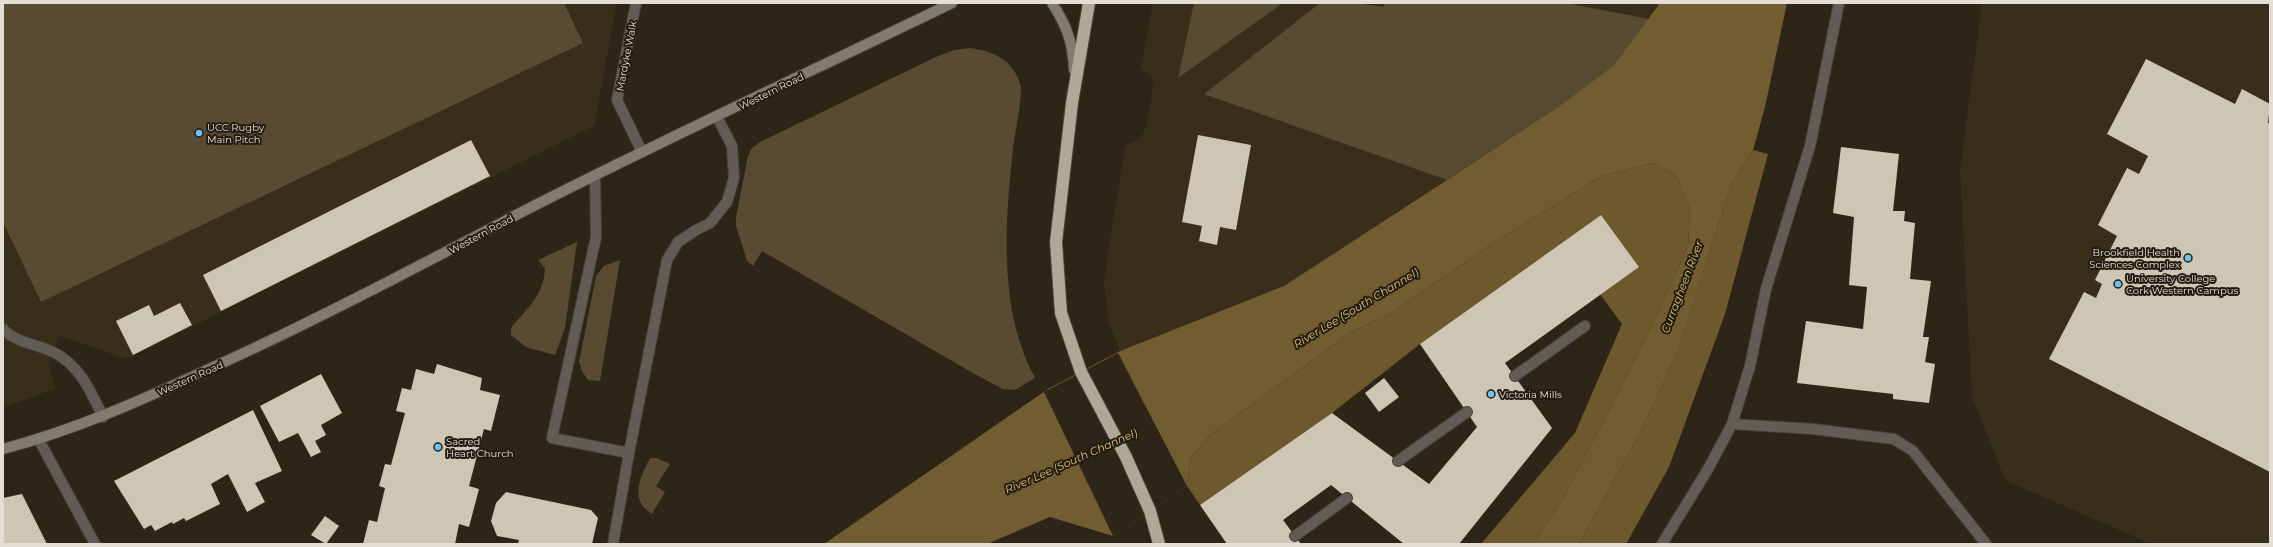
<svg xmlns="http://www.w3.org/2000/svg" width="2273" height="547" font-family="Montserrat,sans-serif">
<style>
.built{fill:#382e1a}
.green{fill:#584b32}
.forest{fill:#6d592b}
.water{fill:#725d30}
.pier{fill:#2d2618}
.building{fill:#cec5b3}
.lines{fill:none;stroke-linecap:round;stroke-linejoin:round}
.lane-casing{stroke:#4a4436;stroke-width:12}
.street-casing{stroke:#4a4436;stroke-width:12}
.secondary-casing{stroke:#4a4436;stroke-width:12}
.highway-casing{stroke:#4a4436;stroke-width:14}
.lane{stroke:#615d56;stroke-width:10}
.street{stroke:#615d56;stroke-width:10}
.secondary{stroke:#817b70;stroke-width:10}
.highway{stroke:#b0a897;stroke-width:12}
.poi-dot{fill:#6dc2f3;stroke:#231d0f;stroke-width:1.5}
.labels{text-anchor:middle;stroke-width:4;stroke-linejoin:round;paint-order:stroke}
.street-label{font-size:10px;fill:#e4dfd6;stroke:#231d0f}
.poi-label{font-size:10px;fill:#e4dfd6;stroke:#231d0f;text-anchor:start}
.water-label{font-size:11px;font-style:italic;fill:#e4c37b;stroke:#231d0f}
</style>
<rect width="100%" height="100%" fill="#2d2618"/>
<path class="built" d="M3 3H617L594 126 127 359 59 336 49 365 55 389 3 407Z
M1153 3H1660L1614 65 1447 180 1284 286 1120 351 1108 321 1104 280 1125 146 1141 137 1146 128 1149 113 1154 81 1152 76 1141 69Z
M1982 3H2270V544H2151L2005 480 1972 397 1960 170Z"/>
<path class="green" d="M3 3H564L583 43 41 302 3 222Z
M1194 3H1283L1178 78Z
M1320 3H1355L1384 7 1385 3H1566L1649 19 1614 65 1558 107 1447 180 1204 94Z
M969 48C992 51 1012 59 1020 83 1024 93 1014 136 1013 149 1005 224 998 310 1035 378L1015 390 1003 389 973 373 762 251 753 266 747 261 736 226V217L748 156 752 148 760 142 936 57 955 50Z
M577 242 565 328 555 355 526 347 511 335V328C527 308 544 296 545 268L538 260Z
M620 260 600 381 588 380 582 371 579 362 596 276 604 266Z
M650 458H657L670 464 656 486 665 492 652 514C629 500 640 477 650 458Z"/>
<path class="forest" d="M1753 150 1768 154 1725 314 1669 467 1626 544H1579L1640 433 1677 353 1731 185Z
M1653 163 1676 175 1690 209 1688 246 1645 340 1564 497 1533 544H1481L1575 433 1622 324 1600 294 1639 267 1601 215 1420 344 1332 413 1200 505 1187 486 1191 457 1210 435 1351 332 1390 314 1493 243 1602 176Z"/>
<path class="water" d="M1660 3H1787L1765 107 1753 150 1731 185 1677 353 1640 433 1579 544H1533L1564 497 1645 340 1688 246 1690 209 1676 175 1653 163 1602 176 1493 243 1390 314 1351 332 1210 435 1191 457 1187 486 1113 536 1050 517 987 544H824L1048 389 1120 351 1284 286 1447 180 1558 107 1614 65Z"/>
<path class="pier" d="M1118 353 1187 486 1113 536 1044 392Z"/>
<path class="building" d="M2146 59 2235 104 2242 89 2270 104 2268 123H2270V472L2049 359 2084 292 2096 298 2102 284 2095 280 2117 236 2098 225 2127 168 2139 174 2148 156 2107 134Z
M1198 135 1251 145 1236 230 1220 227 1217 245 1199 241 1202 226 1182 222Z
M471 140 490 176 221 311 203 275Z
M1841 147 1899 154 1893 211H1905L1904 221 1915 223 1910 279 1931 281 1923 337H1929L1925 362 1935 364 1929 403 1893 399V394L1797 383 1806 321 1863 329 1867 287 1849 285 1854 217 1833 213Z
M1601 215 1639 267 1505 363 1552 428 1459 544H1404L1331 485 1283 520 1301 544H1227L1200 505 1332 413 1429 484 1477 427 1420 344Z
M180 303 192 325 133 355 116 321 149 305 154 316Z
M437 364 482 378 480 390 500 395 491 431 484 429 469 486 479 489 469 527 459 524 455 544H363L369 520 377 522 385 488 379 486 385 464 391 465 405 413 396 411 402 388 411 390 416 369 434 374Z
M321 374 342 413 321 425 326 435 315 441 321 452 311 457 298 433 279 442 260 406Z
M1384 378 1399 397 1379 412 1365 393Z
M253 410 282 471 255 483 265 502 247 512 228 474 211 484 220 504 186 521 184 518 173 524 172 522 155 531 151 525 144 529 114 481Z
M506 492 591 510 598 518 592 544H518L519 540 497 536 491 521 496 503Z
M22 494 47 544H3V498Z
M325 516 339 526 326 544 311 535Z"/>
<g class="lines">
<defs>
<path id="lane" d="M595 176 596 237 552 438 629 453 667 260 678 242 696 230 710 223 727 202 734 178 732 146 717 117
M3 329C16 343 37 344 53 352 80 365 91 392 103 417
M1515 376 1585 326
M1732 424 1750 366 1766 289 1810 146 1839 3
M39 440 95 544
M1398 461 1467 412
M1295 536 1347 498
M613 544 629 453
M1662 544 1708 469 1732 424 1813 429 1894 439 1913 451 1986 544"/>
<path id="street" d="M636 3 617 100 642 152"/>
<path id="secondary" d="M1052 3C1067 26 1073 43 1074 70
M3 449C75 430 142 400 209 369 315 321 417 267 520 213 662 140 808 73 952 3"/>
<path id="highway" d="M1089 3 1072 103 1056 242 1061 313 1081 372 1126 457 1150 511 1159 544"/>
</defs>
<use href="#lane" class="lane-casing"/>
<use href="#street" class="street-casing"/>
<use href="#secondary" class="secondary-casing"/>
<use href="#highway" class="highway-casing"/>
<use href="#lane" class="lane"/>
<use href="#street" class="street"/>
<use href="#secondary" class="secondary"/>
<use href="#highway" class="highway"/>
</g>
<g class="poi-dot">
<circle cx="199" cy="133" r="4"/>
<circle cx="2188" cy="258" r="4"/>
<circle cx="2118" cy="284" r="4"/>
<circle cx="1491" cy="394" r="4"/>
<circle cx="438" cy="447" r="4"/>
</g>
<g class="labels">
<g class="street-label">
<text transform="translate(626 56) rotate(-79)" y="4">Mardyke Walk</text>
<text transform="translate(771 91) rotate(-26)" y="4">Western Road</text>
<text transform="translate(481 234) rotate(-28)" y="4">Western Road</text>
<text transform="translate(190 378) rotate(-24)" y="4">Western Road</text>
</g>
<g class="poi-label">
<text x="207" y="131">UCC Rugby<tspan x="207" dy="12">Main Pitch</tspan></text>
<text x="2180" y="256" text-anchor="end">Brookfield Health<tspan x="2180" dy="12">Sciences Complex</tspan></text>
<text x="2126" y="282">University College<tspan x="2126" dy="12">Cork Western Campus</tspan></text>
<text x="1499" y="398">Victoria Mills</text>
<text x="446" y="445">Sacred<tspan x="446" dy="12">Heart Church</tspan></text>
</g>
<g class="water-label">
<text transform="translate(1682 287) rotate(-69)" y="4">Curragheen River</text>
<text transform="translate(1356 308) rotate(-31)" y="4">River Lee (South Channel)</text>
<text transform="translate(1071 461) rotate(-24)" y="4">River Lee (South Channel)</text>
</g>
</g>
<rect width="2273" height="547" fill="none" stroke="#e4dfd6" stroke-width="8"/>
</svg>
